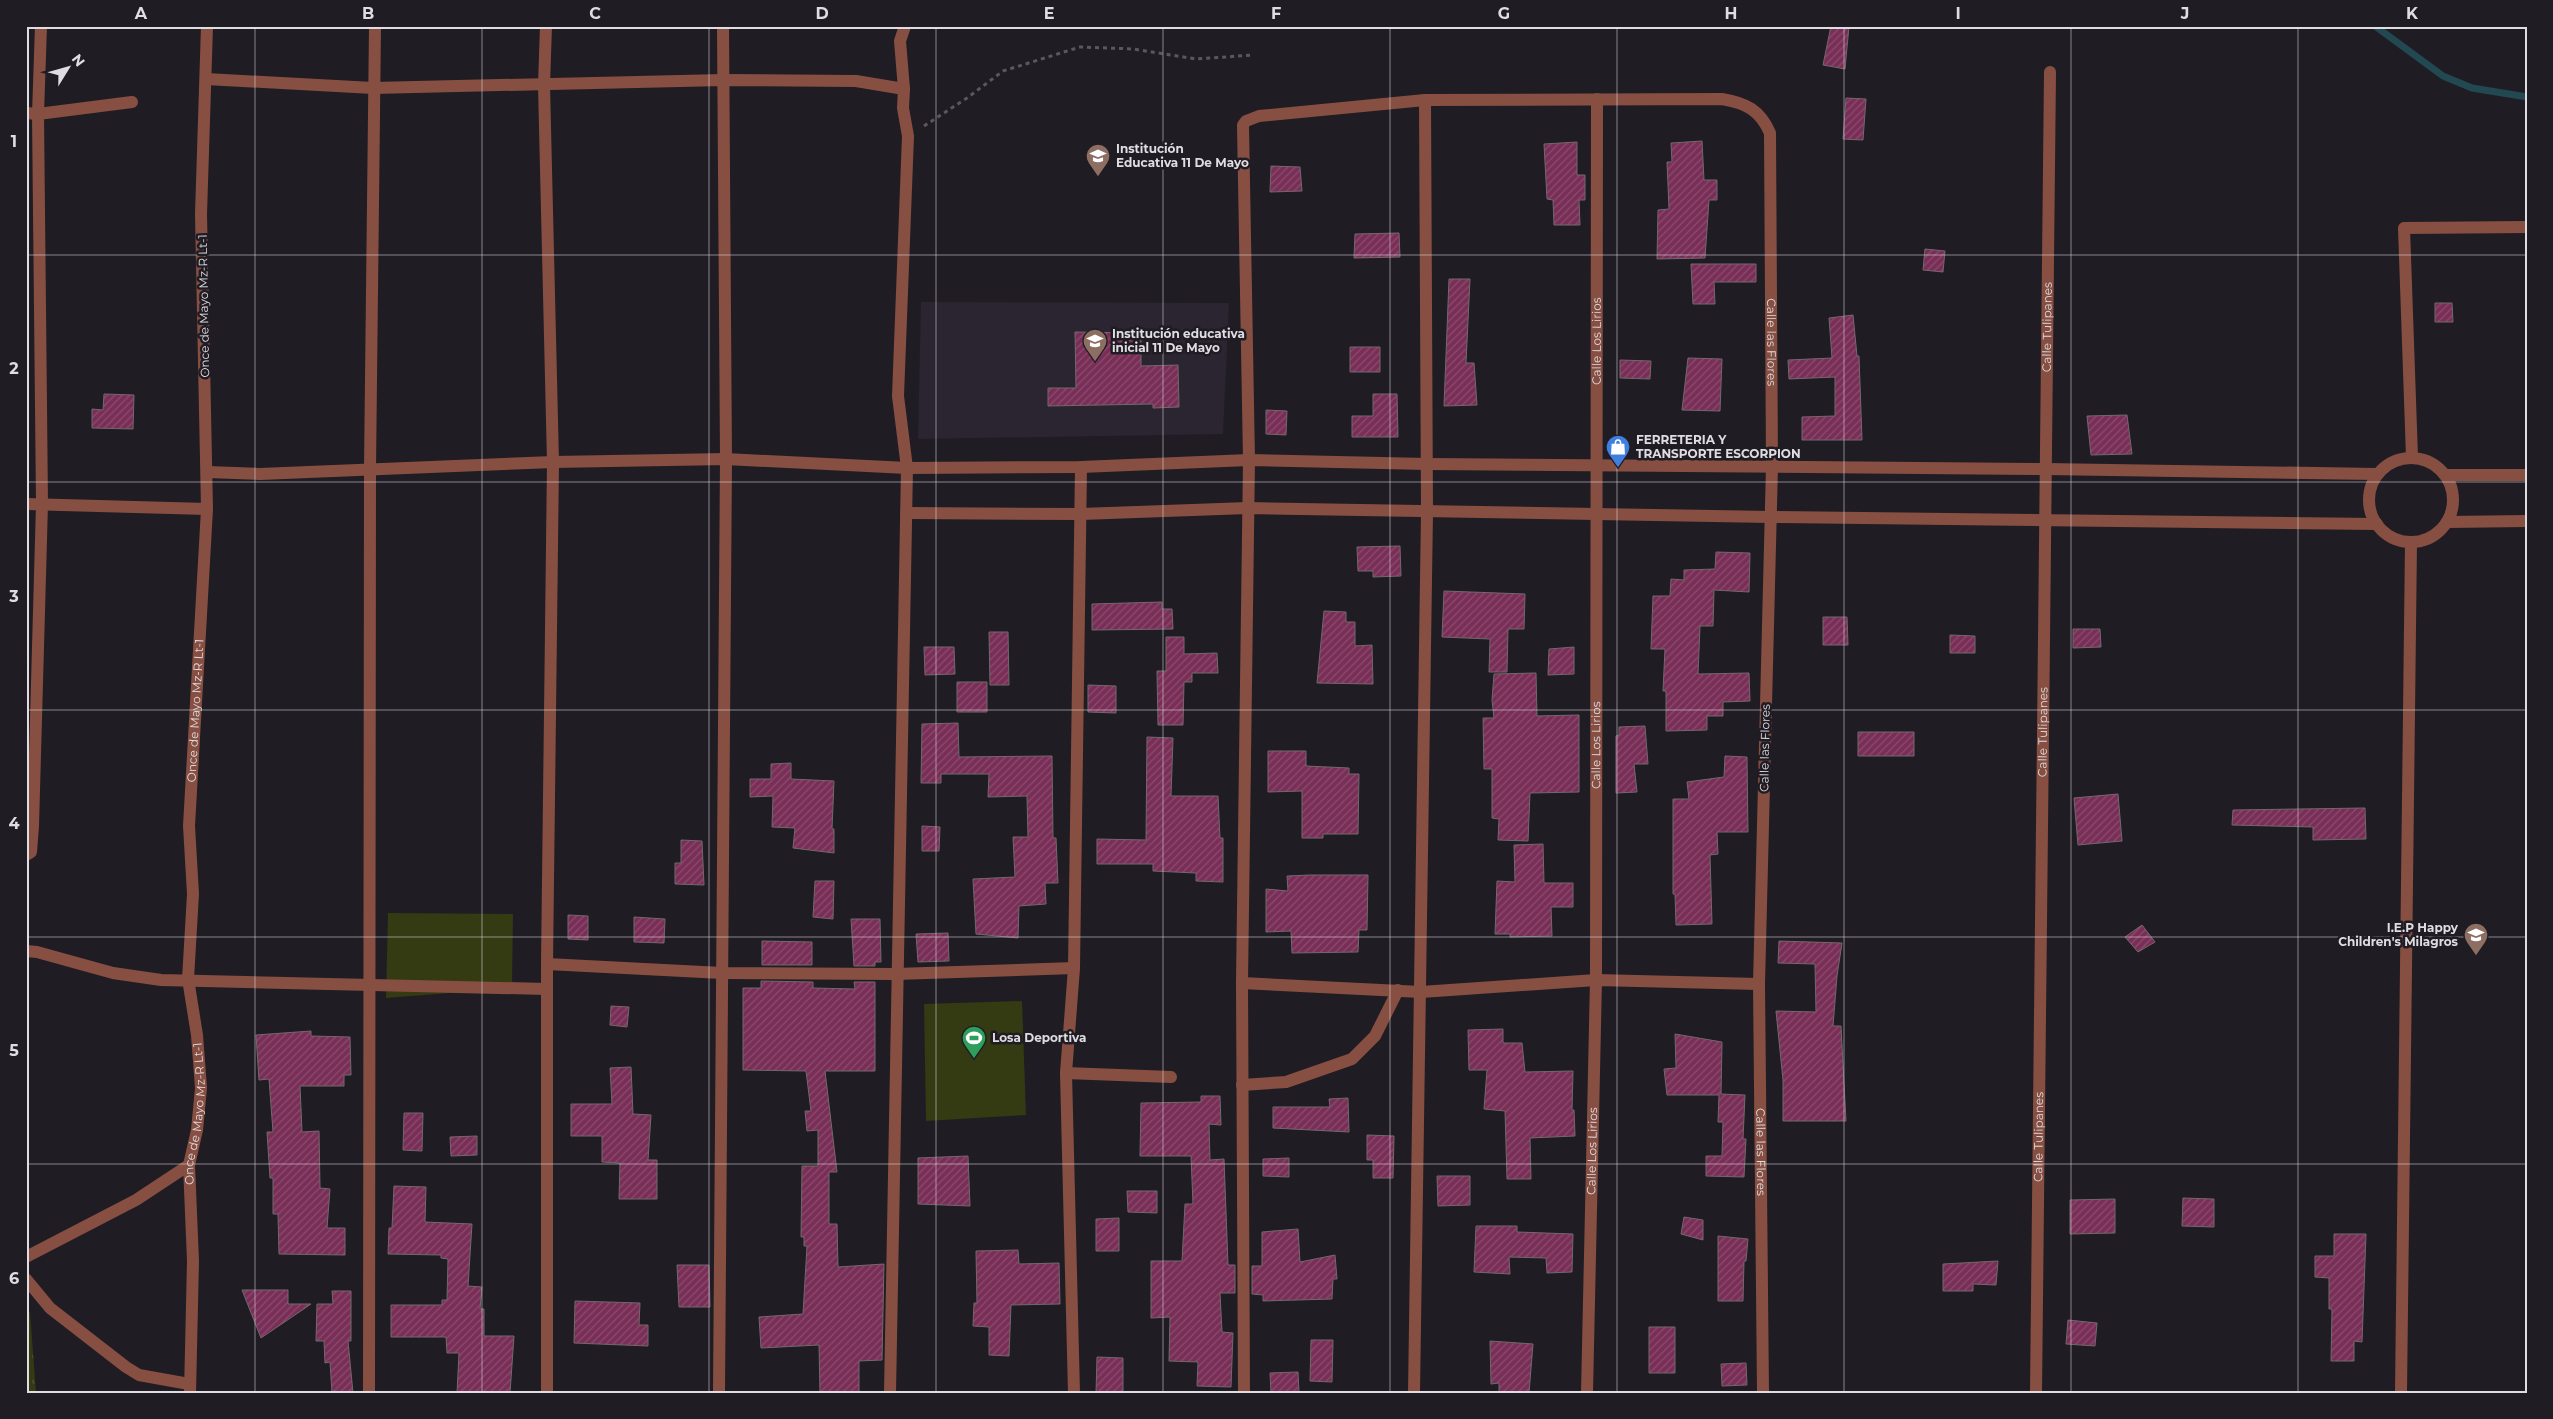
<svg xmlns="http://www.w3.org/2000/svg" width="2553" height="1419" font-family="Montserrat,sans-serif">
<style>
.built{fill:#2b2431}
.grass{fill:url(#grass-tufts)}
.pitch{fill:#343a12}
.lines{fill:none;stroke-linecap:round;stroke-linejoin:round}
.stream{stroke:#224851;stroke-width:7}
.building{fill:url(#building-hatch);stroke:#73686d}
.path{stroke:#5b575e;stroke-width:3;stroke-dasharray:4 4;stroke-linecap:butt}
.street{stroke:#874f42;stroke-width:12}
.grid{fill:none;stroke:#dfdde2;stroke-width:1;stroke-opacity:0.55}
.labels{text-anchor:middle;stroke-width:5;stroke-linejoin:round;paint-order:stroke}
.poi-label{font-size:12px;font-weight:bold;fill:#dfdde2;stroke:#201c24;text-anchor:start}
.street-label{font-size:12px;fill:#dfdde2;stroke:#201c24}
.neatline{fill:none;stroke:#dfdde2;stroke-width:2}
.grid-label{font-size:16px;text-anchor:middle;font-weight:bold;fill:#dfdde2}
</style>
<defs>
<pattern id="grass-tufts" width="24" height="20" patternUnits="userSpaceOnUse" patternTransform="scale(1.25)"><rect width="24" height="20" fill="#343a12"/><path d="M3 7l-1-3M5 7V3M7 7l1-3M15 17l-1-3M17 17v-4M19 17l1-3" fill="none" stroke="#515634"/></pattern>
<pattern id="building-hatch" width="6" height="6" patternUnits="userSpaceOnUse" patternTransform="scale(1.25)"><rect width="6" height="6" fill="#782e56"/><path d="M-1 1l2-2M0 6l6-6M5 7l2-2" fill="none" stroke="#8b4c6e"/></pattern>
</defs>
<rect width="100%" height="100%" fill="#201c24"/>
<path class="built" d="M921 302 1229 303 1223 434 918 439Z"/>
<path class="grass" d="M26 1307 30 1313 36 1393H26Z"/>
<path class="pitch" d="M388 913 513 914 512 988 386 998Z
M1022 1001 1026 1115 926 1121 924 1004Z"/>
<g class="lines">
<path class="stream" d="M2375 26 2443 76 2472 88 2527 97"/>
</g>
<path class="building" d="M1831 26H1849L1845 69 1823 65Z
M1846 98 1866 99 1863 140 1843 139Z
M1702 141 1704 180H1717V200H1709L1705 258 1657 259 1658 210 1669 209 1667 162H1672L1671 143Z
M1577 142V175H1585V200H1579L1580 225H1554L1553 200 1547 199 1544 144Z
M1271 166 1300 167 1302 191 1270 192Z
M1399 233 1400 257 1354 258 1355 234Z
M1925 249 1945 251 1943 272 1923 270Z
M1691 264H1756V282H1714L1715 304H1693Z
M1449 279H1470L1466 363H1474L1477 405 1444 406Z
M2435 303H2452L2453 322H2435Z
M1853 315 1857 356H1859L1862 440H1802V417L1835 416V377L1789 379 1788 360 1832 358 1829 318Z
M1075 332 1141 333V366L1178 365 1179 407 1153 408V404L1048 406V388H1076Z
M1350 347H1380V372H1350Z
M1688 358 1722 359 1720 411 1682 410Z
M1620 360 1651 361 1650 379 1620 378Z
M104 394 134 395 133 429 92 428V409L103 410Z
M1373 394H1397L1398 437H1352V416H1373Z
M1266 410 1287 411 1286 435 1266 434Z
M2127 415 2132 454 2091 455 2087 416Z
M1400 546 1401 576 1373 577V571H1358L1357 547Z
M1716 552 1750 553 1749 592 1714 590 1713 626H1700L1698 674 1749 673 1750 701 1723 702V716H1707V730L1666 731V691H1663L1665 649H1651L1653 596H1670L1671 579 1684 580V570L1715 569Z
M1444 591 1525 594 1524 629H1508L1507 672H1489L1490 639 1442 637Z
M1162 602V609H1172L1173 629 1092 630V604Z
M1324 611 1346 612V622H1355V646L1372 645 1373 684 1317 683Z
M1823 617H1847L1848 645H1823Z
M2073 629H2100L2101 647 2073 648Z
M989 632H1008L1009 685H990Z
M1950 635 1975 636V653H1950Z
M1166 637H1184V654L1217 653 1218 673H1192V682H1184L1183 725H1158L1157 671H1166Z
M924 647H954L955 674 925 675Z
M1574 647V674L1548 675 1549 649Z
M1536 673 1537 716 1579 715V792L1530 793 1528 841 1498 840 1499 819 1492 818V769H1484L1483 718H1494L1492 700 1494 674Z
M957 682H987V712H957Z
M1088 685 1116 686V713L1088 712Z
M958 723 959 757 1052 756 1053 838H1056L1058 883H1045L1046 904 1019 906 1018 938 976 934 973 879 1015 877 1013 837H1028L1027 796 988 797 989 774H941V783H921L922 724Z
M1645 726 1648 764H1634L1637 792 1616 793V736L1619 735V727Z
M1858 732H1914V756H1858Z
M1147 737 1173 738 1171 796H1218L1220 838H1223V882L1196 881V873L1153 871V864H1097V839L1146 840Z
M1268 751H1306V766L1349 768V774H1359L1358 834H1323V838H1302V791L1268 792Z
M1725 756 1747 757 1748 832H1717L1718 854 1710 855 1712 924 1676 925 1675 894H1673V799H1689L1687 782 1724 777Z
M791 763V779L834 781 832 829H834V853L793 848 795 828 772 827 773 796 750 797V779H771V764Z
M2118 794 2122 841 2078 845 2074 798Z
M2365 808 2366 839 2313 840V827L2232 825 2233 810Z
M922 826 940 827 939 851H922Z
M681 840 702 841 704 885 675 884V863H681Z
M1543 844 1544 883H1573V907H1551L1552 936 1510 937V934H1495L1497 881 1515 882 1514 845Z
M1310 875H1368L1367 930H1359L1358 952 1292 953 1291 931 1266 932V889L1288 891 1287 876Z
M815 881H834L833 919 813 917Z
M568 915 588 916V940L568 939Z
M634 917 665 919 664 943 634 942Z
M851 919H880L881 962H875V966H854Z
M2142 925 2155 942 2138 952 2125 937Z
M948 933 949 961 918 962 916 934Z
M762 941 812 942V965H762Z
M1779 941 1842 943 1837 976 1833 1026H1841L1846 1121H1783V1080L1776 1011 1816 1012 1815 964 1778 963Z
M761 981 813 982V988L855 989 854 982H875V1071H825L837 1172H829V1224H837L838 1267 884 1264 882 1360 859 1361V1393H820L819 1345 761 1348 759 1317 803 1314 807 1246H804V1237H801L802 1166H818V1130L807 1131 805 1111H811L806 1071 743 1070V988H761Z
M611 1006 629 1007 627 1027 610 1025Z
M1503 1029V1043H1522L1525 1072 1573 1071 1572 1110H1574L1575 1136 1530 1138 1531 1179H1507L1505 1111 1484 1109 1487 1070H1469L1468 1030Z
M311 1031V1036L350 1037 351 1075H344V1086H300L302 1132 319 1131 320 1188 330 1189 327 1228H345V1255L279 1254 278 1214H273V1178H270L267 1132H273L269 1079 259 1080 256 1035Z
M1675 1034 1722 1042 1721 1094 1745 1095 1743 1139H1746L1744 1177 1706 1176V1156H1722L1723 1122H1718L1719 1095H1667L1664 1069 1676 1068Z
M631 1067 633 1114 651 1115 648 1160H657V1199H619L620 1163 602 1162V1136H571V1104H612L610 1068Z
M1201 1096H1220L1221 1125 1209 1124 1210 1160 1224 1159 1228 1265H1235V1293H1220L1222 1332 1233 1333 1231 1387 1197 1386 1198 1362 1169 1361 1170 1317 1151 1318V1261H1182L1185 1204H1193L1191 1156H1140L1141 1103 1201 1102Z
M1348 1098 1349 1132 1273 1128V1107H1330L1329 1099Z
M404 1113H423L422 1151 403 1150Z
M1367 1135 1394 1136 1393 1178H1373V1160H1367Z
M477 1136V1155L451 1156 450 1137Z
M968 1156 970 1206 918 1204V1158Z
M1289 1158V1177L1263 1176V1159Z
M1437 1176H1470V1205L1438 1206Z
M394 1186 426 1187 425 1222 472 1224 468 1286 482 1287 480 1309H484V1336H514L510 1393H457L459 1353H447L446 1337H391V1305H442V1300H447L448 1259 441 1258V1255L388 1254 389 1228H392Z
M1127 1191H1157V1213L1128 1212Z
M2183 1198 2214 1199V1227L2182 1226Z
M2115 1199V1233L2070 1234V1200Z
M1684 1217 1703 1220V1240L1681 1234Z
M1119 1218V1251H1096V1219Z
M1476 1226H1517V1232L1573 1234 1572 1272 1547 1273 1546 1258 1509 1257 1510 1274 1474 1272Z
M1298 1229 1300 1262 1335 1255 1337 1279H1333L1332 1299 1263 1301V1295L1252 1294V1266H1262V1232Z
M2334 1234H2366L2362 1342 2354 1341V1361H2331L2332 1309H2329V1278L2315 1277V1256H2334Z
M1718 1236 1748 1239 1746 1261H1744L1743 1301H1718Z
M1018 1250 1019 1264 1059 1263 1060 1304 1011 1305 1009 1356 989 1355V1327L973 1326 974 1303H977L976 1251Z
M1998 1261 1996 1285 1973 1284V1291H1943V1264Z
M677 1265H709L710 1307H679Z
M242 1290H288V1304H311L261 1338Z
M332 1291H351V1341H348L353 1393H332L330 1362 325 1363 324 1341H316L317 1304H333Z
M575 1301 640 1303 639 1325H648V1346L574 1343Z
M2068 1320 2097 1323 2095 1346 2066 1344Z
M1649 1327H1675V1373H1649Z
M1311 1340H1333L1332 1382 1310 1381Z
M1490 1341 1533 1344 1529 1393H1499V1383L1491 1384Z
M1097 1357 1123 1358V1393H1096Z
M1746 1363 1747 1385 1722 1386 1721 1364Z
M1298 1372 1299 1393H1271L1270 1373Z"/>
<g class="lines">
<path class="path" d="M924 126 967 98 1003 71 1080 47 1133 49 1196 59 1254 55"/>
<g class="street">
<path d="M546 26 544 85 553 462 547 964V1393"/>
<path d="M206 79 373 88 723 80 856 81 904 89 903 108 908 136 898 396 907 468 890 1393"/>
<path d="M904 89 900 41 905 26"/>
<path d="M26 113 38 114 132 102"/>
<path d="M2412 457 2404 228 2527 227"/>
<circle cx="2411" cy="500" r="42"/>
<path d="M207 472 260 474 553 462 726 459 907 468 1081 467 1249 460 1427 464 2046 469 2377 474"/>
<path d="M2446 475H2527"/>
<path d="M26 504 207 509"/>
<path d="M906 513 1081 514 1248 508 1771 517 2377 524"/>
<path d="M2447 522 2527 521"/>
<path d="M26 855 31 852 33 826 42 504 38 114 41 26"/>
<path d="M26 951 37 952 113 973 161 980 547 989"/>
<path d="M547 964 722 973 896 974 1074 968"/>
<path d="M1242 983 1421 992 1596 980 1759 984"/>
<path d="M1066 1073 1171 1077"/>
<path d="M1242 1085 1286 1082 1352 1059 1375 1036 1398 990"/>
<path d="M26 1257 136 1200 189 1165"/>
<path d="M26 1279 50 1308 126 1367 139 1375 189 1384"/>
<path id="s1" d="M190 1393 193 1261 189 1165 197 1130 201 1088 197 1035 188 979 193 894 189 826 207 509 201 214 207 26"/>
<path d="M369 1393 370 468 375 26"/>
<path d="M719 1393 726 459 723 26"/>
<path d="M1074 1393 1066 1073 1074 968 1081 467"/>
<path id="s2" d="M1244 1393 1242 983 1249 460 1243 125 1246 121 1259 116 1425 100 1722 99C1746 103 1760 110 1770 133L1772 466 1759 984 1763 1393"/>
<path d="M1414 1393 1427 512 1425 100"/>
<path id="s3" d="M1587 1393 1596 980 1597 99"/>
<path id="s4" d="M2036 1393 2050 72"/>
<path d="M2401 1393 2411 542"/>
</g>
</g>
<path class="grid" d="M255 26V1393M482 26V1393M709 26V1393M936 26V1393M1163 26V1393M1390 26V1393M1617 26V1393M1844 26V1393M2071 26V1393M2298 26V1393M26 255H2527M26 482H2527M26 710H2527M26 937H2527M26 1164H2527"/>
<defs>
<symbol id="school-pin" viewBox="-11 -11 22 30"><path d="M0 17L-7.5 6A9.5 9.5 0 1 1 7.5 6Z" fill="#8d6e63" stroke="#201c24"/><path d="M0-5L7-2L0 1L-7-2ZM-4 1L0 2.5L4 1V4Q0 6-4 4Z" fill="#fff"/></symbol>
<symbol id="shop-pin" viewBox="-11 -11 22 30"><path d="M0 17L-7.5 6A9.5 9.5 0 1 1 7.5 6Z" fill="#3f7fe0" stroke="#201c24"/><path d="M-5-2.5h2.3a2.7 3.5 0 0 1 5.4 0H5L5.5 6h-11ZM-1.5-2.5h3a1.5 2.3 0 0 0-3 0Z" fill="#fff"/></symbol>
<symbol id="stadium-pin" viewBox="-11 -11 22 30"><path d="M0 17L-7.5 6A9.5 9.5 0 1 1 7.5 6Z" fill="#2e9e5b" stroke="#201c24"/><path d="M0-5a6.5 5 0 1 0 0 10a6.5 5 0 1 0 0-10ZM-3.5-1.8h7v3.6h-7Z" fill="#fff"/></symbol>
</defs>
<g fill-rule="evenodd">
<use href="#school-pin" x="1084" y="142" width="28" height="38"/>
<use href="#school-pin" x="1081" y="327" width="28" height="38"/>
<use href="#shop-pin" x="1604" y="433" width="28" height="38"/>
<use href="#school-pin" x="2462" y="921" width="28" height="38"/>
<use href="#stadium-pin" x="960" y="1024" width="28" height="38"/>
</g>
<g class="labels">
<g class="poi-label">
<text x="1116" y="153">Institución<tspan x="1116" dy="14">Educativa 11 De Mayo</tspan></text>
<text x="1112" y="338">Institución educativa<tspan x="1112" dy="14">inicial 11 De Mayo</tspan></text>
<text x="1636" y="444">FERRETERIA Y<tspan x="1636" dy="14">TRANSPORTE ESCORPION</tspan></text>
<text x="2458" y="932" text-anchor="end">I.E.P Happy<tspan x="2458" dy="14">Children's Milagros</tspan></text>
<text x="992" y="1042">Losa Deportiva</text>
</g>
<g class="street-label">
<text transform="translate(204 306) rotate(-91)" y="4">Once de Mayo Mz-R Lt-1</text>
<text dy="4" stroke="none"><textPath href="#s4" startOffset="1066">Calle Tulipanes</textPath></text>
<text dy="4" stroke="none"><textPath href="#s3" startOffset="1052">Calle Los Lirios</textPath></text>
<text dy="4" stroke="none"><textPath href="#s2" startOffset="2022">Calle las Flores</textPath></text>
<text dy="4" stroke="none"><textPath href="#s1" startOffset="685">Once de Mayo Mz-R Lt-1</textPath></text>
<text dy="4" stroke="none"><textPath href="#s4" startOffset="661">Calle Tulipanes</textPath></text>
<text dy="4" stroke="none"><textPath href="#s3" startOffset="648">Calle Los Lirios</textPath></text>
<text transform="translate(1765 748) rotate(-89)" y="4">Calle las Flores</text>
<text dy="4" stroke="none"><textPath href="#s1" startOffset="280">Once de Mayo Mz-R Lt-1</textPath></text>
<text dy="4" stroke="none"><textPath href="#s4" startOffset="256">Calle Tulipanes</textPath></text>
<text dy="4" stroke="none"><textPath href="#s3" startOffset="242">Calle Los Lirios</textPath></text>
<text dy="4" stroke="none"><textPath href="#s2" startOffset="2832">Calle las Flores</textPath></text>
</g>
</g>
<rect width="2553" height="1419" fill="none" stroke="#201c24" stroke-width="55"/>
<g transform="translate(68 68) rotate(53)" stroke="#201c24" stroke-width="4" paint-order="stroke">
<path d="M0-4L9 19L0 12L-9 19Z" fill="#dfdde2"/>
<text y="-8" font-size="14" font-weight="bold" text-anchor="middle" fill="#dfdde2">N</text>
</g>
<rect x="28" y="28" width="2498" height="1364" class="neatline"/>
<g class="grid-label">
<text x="141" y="19">A</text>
<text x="368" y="19">B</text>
<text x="595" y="19">C</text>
<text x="822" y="19">D</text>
<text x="1049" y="19">E</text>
<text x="1276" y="19">F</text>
<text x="1504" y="19">G</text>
<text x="1731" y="19">H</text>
<text x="1958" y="19">I</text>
<text x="2185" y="19">J</text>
<text x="2412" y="19">K</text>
<text x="14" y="147">1</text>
<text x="14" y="374">2</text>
<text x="14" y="602">3</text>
<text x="14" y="829">4</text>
<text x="14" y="1056">5</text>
<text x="14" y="1284">6</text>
</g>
</svg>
